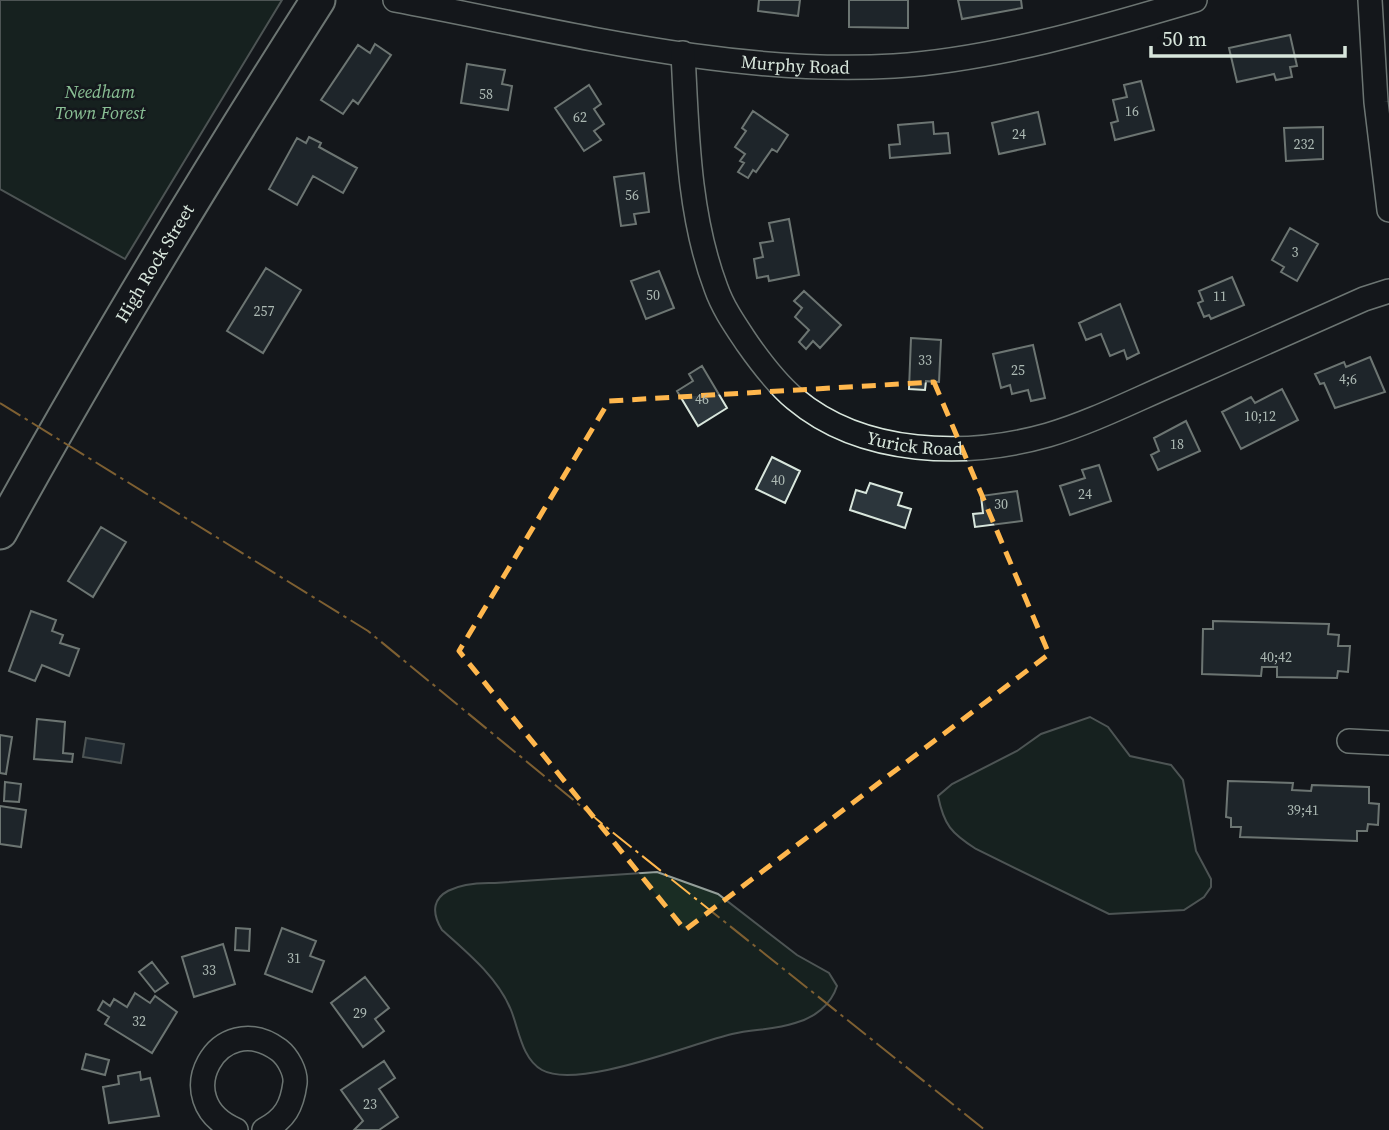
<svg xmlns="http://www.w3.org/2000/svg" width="1389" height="1130" font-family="'Source Serif 4',serif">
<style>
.green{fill:#1a2d24;stroke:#939e99;stroke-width:2}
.water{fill:#2f3f4d;stroke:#939e99;stroke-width:2}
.building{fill:#2c363c;stroke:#d8e6dc;stroke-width:2}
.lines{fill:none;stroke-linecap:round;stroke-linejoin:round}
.street-casing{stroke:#d8e6dc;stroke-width:26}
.secondary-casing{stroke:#d8e6dc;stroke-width:37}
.street{stroke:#14181c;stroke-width:23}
.secondary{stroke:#14181c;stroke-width:33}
.power{stroke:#ffb74d;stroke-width:2;stroke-dasharray:24 5 3.5 5;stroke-linecap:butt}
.marked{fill:none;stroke:#ffb74d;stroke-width:5;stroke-dasharray:14 9;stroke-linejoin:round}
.labels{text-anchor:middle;stroke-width:5;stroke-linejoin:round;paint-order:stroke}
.number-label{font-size:14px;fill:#adbab4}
.street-label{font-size:18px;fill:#d8e6dc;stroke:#14181c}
.park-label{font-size:18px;font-style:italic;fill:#8ac095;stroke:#14181c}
</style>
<rect width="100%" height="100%" fill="#14181c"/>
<path class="green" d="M0 0H282L125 259 0 189Z
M1090 717 1108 727 1130 756 1171 765 1183 780 1196 851 1211 879V887L1204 897 1184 910 1109 914 976 849C951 833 944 825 938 796L952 784 1017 751 1041 734Z
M657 872 718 894 797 955 829 973 837 986C831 1005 814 1018 795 1023 775 1030 753 1029 732 1034 690 1044 578 1090 542 1070 522 1059 519 1030 511 1010 498 978 468 953 442 930 417 889 466 882 495 883Z"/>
<path class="water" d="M86 738 124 744 121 763 83 757Z"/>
<path class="building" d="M759 0H800L798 16 758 11Z
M849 0H908V28L849 27Z
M958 0H1021L1022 8 962 19Z
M1290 35 1297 66 1290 67 1292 77 1276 80 1274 74 1237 82 1229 48Z
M375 44 391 55 358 104 353 100 343 114 321 100 358 45 370 53Z
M467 64 505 70 502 84 512 86 508 110 461 103Z
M1141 81 1154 130 1115 140 1111 123 1118 121 1113 100 1127 97 1124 85Z
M589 85 601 104 594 109 604 124 594 131 601 140 584 151 555 108Z
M753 111 788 135 777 152 772 149 756 172 753 170 748 178 738 172 744 163 740 161 745 154 735 147 746 131 742 128Z
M1038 112 1045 144 999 154 992 123Z
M933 122 934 134 948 133 950 153 890 158 889 145 900 144 898 125Z
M1323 127V159L1286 161 1284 128Z
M309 137 321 143 319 147 357 168 343 193 313 176 297 205 269 189 297 138 306 143Z
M644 173 649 212 634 214 636 224 621 226 614 177Z
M789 219 799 275 769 281 768 276 757 278 754 259 763 257 760 243 773 241 769 223Z
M1290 228 1318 244 1297 281 1281 272 1284 267 1272 260Z
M266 268 301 290 263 353 227 331Z
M659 271 674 308 646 319 631 281Z
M1232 277 1244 305 1211 319 1209 315 1204 317 1198 303 1203 301 1199 291Z
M804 291 841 325 820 348 813 341 806 349 799 342 809 330 795 317 802 308 794 301Z
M1120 304 1139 353 1127 359 1124 350 1110 356 1101 334 1086 340 1079 323Z
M911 338 941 340 939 382 926 381 925 390 909 389Z
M1033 345 1045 398 1031 401 1028 390 1012 394 1010 385 1001 388 993 354Z
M1370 357 1385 392 1335 408 1324 383 1320 384 1315 374 1344 362 1346 367Z
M702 366 727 408 698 426 677 391 693 381 689 374Z
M1282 389 1298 420 1241 449 1222 412 1251 397 1255 403Z
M1186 421 1200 451 1158 470 1151 455 1159 451 1154 438Z
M772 457 800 471 785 503 756 489Z
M1099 465 1111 501 1070 515 1060 486 1085 478 1082 470Z
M870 483 902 493 898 505 911 509 905 528 850 510 856 490 866 493Z
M1017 491 1022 521 975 527 973 514 983 513 981 496Z
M101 527 126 542 93 597 68 581Z
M31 611 56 620 52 631 63 635 60 643 79 649 69 676 42 665 35 681 9 671Z
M1213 621 1329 624 1328 634 1339 635 1338 646H1350L1348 672 1338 671 1337 678 1277 677V667H1262L1261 676 1202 674 1203 629H1213Z
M37 719 65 722 63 753 73 754 72 762 34 759Z
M0 735 12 737 6 774 0 773Z
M1228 781 1293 783 1292 790 1311 791 1312 785 1369 787V803L1379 804 1378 825 1368 824 1367 831H1357V841L1240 837 1241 827H1231V818L1226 817Z
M5 782 21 784 19 802 4 801Z
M0 806 26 810 21 847 0 844Z
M236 928 250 929 249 951 235 950Z
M282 928 316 941 310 956 324 961 312 992 265 974Z
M223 944 235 984 194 997 182 957Z
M152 962 168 983 155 992 139 972Z
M365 977 389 1008 375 1019 384 1031 363 1047 331 1003Z
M135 993 150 1003 155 996 177 1012 152 1053 105 1024 109 1017 98 1010 103 1001 110 1006 114 999 127 1007Z
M86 1054 109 1060 105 1075 82 1069Z
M384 1061 395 1078 379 1089 398 1117 379 1130H354L363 1121 341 1090Z
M140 1072 141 1080 150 1078 159 1116 109 1123 103 1087 119 1084 118 1076Z"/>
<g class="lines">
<defs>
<g id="street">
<path id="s1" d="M395 0C556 30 730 76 894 66 992 60 1101 28 1195 0"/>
<path d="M1370 0 1376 102 1389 210"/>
<path id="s2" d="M683 53C687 130 688 214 716 288 723 308 735 325 747 343 761 363 777 384 795 399 863 456 967 458 1048 435 1092 422 1133 401 1175 383 1238 355 1301 327 1364 299L1389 291"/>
<path d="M1349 741 1389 743"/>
<path d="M236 1130C166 1101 219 1006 279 1050 288 1057 296 1072 295 1083 292 1106 285 1119 264 1130"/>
</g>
<g id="secondary">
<path id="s3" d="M0 532C100 350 207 174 318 0"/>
</g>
</defs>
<use href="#street" class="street-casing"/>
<use href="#secondary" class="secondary-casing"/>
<use href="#street" class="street"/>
<use href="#secondary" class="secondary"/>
<path class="power" d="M0 403 368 631 611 831 985 1130"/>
</g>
<path d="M0 0H1389V1130H0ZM934 382 1049 654 685 930 459 651 609 401Z" fill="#14181c" fill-opacity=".55" fill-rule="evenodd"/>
<path class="marked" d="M934 382 1049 654 685 930 459 651 609 401Z"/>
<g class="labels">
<g class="number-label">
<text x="486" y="99">58</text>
<text x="1132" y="116">16</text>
<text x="580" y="122">62</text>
<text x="1019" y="139">24</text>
<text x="1304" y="149">232</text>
<text x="632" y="200">56</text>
<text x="1295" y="257">3</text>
<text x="653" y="300">50</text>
<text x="1220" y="301">11</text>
<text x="264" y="316">257</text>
<text x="925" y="365">33</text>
<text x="1018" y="375">25</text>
<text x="1348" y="384">4;6</text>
<text x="702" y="404">46</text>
<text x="1260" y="421">10;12</text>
<text x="1177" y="449">18</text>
<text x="778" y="485">40</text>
<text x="1085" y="499">24</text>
<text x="1001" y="509">30</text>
<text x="1276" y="662">40;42</text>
<text x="1303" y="815">39;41</text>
<text x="294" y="963">31</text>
<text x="209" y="975">33</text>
<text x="360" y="1018">29</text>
<text x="139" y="1026">32</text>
<text x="370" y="1109">23</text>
</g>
<g class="street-label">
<text dy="6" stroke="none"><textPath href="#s1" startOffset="406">Murphy Road</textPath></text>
<text dy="6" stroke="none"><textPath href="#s3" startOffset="310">High Rock Street</textPath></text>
<text dy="6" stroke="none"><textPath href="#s2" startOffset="506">Yurick Road</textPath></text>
</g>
<g class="park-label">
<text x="100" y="98">Needham<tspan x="100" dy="21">Town Forest</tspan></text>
</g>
</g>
<path d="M1151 46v10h194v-10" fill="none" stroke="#d8e6dc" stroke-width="3.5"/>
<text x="1162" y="46" font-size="21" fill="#d8e6dc" stroke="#14181c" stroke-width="5" paint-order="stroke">50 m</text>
</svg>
